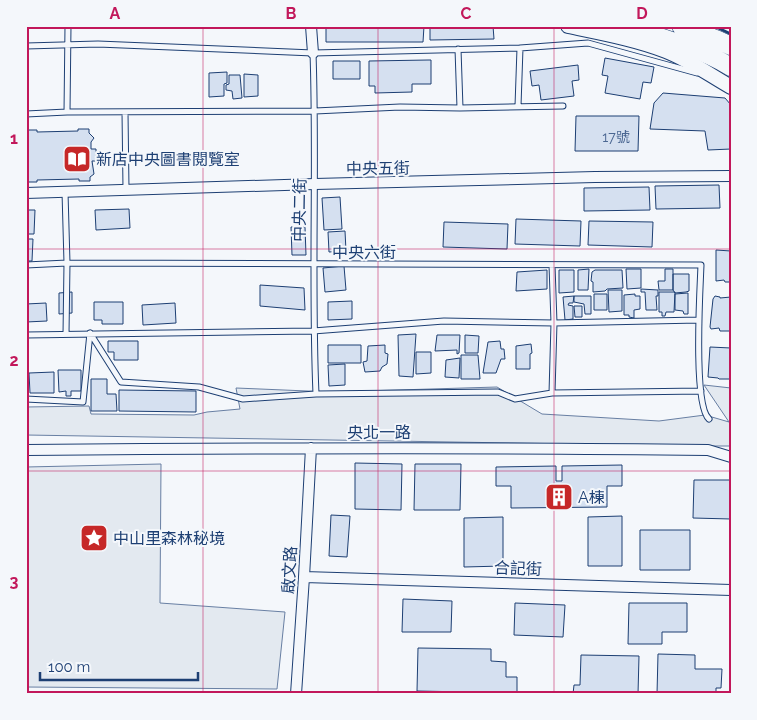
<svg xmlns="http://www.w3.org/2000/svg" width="757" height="720" font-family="Raleway,'Noto Sans TC',sans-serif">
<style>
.green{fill:#e3e9f0;stroke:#687fa3}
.building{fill:#d5e0f0;stroke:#1d3f73}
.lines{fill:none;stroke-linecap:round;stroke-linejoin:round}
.lane-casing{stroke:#1d3f73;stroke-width:7}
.street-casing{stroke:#1d3f73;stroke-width:12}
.secondary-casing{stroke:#1d3f73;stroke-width:16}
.highway-casing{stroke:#1d3f73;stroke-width:19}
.lane{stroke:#f4f7fb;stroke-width:5}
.street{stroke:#f4f7fb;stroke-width:10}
.secondary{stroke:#f4f7fb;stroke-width:14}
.highway{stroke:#f4f7fb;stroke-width:18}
.wall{stroke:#1d3f73;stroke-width:2.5}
.grid{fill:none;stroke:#c2185b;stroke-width:1;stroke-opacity:0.55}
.labels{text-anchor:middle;stroke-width:4;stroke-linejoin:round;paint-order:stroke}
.number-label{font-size:14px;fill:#4b6792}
.poi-label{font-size:16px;fill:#1d3f73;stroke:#f4f7fb;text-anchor:start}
.street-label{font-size:16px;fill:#1d3f73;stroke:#f4f7fb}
.neatline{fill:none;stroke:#c2185b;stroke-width:2}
.grid-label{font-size:16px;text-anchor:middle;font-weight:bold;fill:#c2185b}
</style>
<rect width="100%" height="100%" fill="#f4f7fb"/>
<path class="green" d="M704 385 731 388V446H695L26 435V407L89 406 91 414 194 415 207 412 240 409 236 388 331 392 497 387 542 414 659 421 705 415 729 422Z
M161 464 160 603 285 612 277 689 26 687V467Z"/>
<path class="building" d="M326 26H424L423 42H326Z
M430 26H493L494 39 430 40Z
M605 58 654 67 651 83 643 82 640 99 605 93 608 76 602 75Z
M428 60H431V84H412V92L375 93V86H369V61Z
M333 61H360V79H333Z
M578 65 579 80 572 81 574 96 541 100 539 85 532 86 530 71Z
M227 72V83L224 84V96L209 97V73Z
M244 74 258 75V96L244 97Z
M229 75H240L242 98 233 99 232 91 226 90V85L229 84Z
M663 93 725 98 731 105V149L708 150 705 131 650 129 654 103Z
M576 116H639L638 151H575Z
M78 129H89V133L94 138 91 142V149H96V161H92L94 174 90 177V181H79V179L37 180V182H26V130H37V132L78 131Z
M719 185 720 208 656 209 655 186Z
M649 187 650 210 584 211V188Z
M340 197 342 229 324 230 322 198Z
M129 209 130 228 96 230 95 210Z
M26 210H35L34 234H26Z
M516 219 581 221 580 246 515 244Z
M589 221 653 222 652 247 588 245Z
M444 222 508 224 507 249 443 247Z
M291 227H305L306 255H292Z
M345 231 346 251 329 252 328 232Z
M26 239H33L32 261H26Z
M716 250 731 251V282H725L724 280 716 281Z
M344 266 346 290 325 292 323 268Z
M589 269 588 290H578V270Z
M626 269H641V288L627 289Z
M665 269H673V290H659L658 281H665Z
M547 270V289L516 291 517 272Z
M559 270H574V292L559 293Z
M595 270H622L623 288 607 289 605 291 593 292V282L591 281 592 272Z
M673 274H689V291L686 292 675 293 673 290Z
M260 285 304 288 305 310 260 306Z
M641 289 658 290V296H656L657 310H646L645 292H641Z
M608 290H622V311L609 312Z
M72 292V313L59 314V293Z
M659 292H675L674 312H666L665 316H662V312H659Z
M688 293V314H684L683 311 675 310V294Z
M594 294H607V310H594Z
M635 294V296H640V309L634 310V318L629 317V315H624V295Z
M574 296H591V314H585L584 304 574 302Z
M574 296 573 303H569L568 305 573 306V319L565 320 563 297Z
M715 296 720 297V298L731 297V331H720L719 328 711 329 710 327 713 299Z
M352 301V319L328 320V302Z
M94 302H123V324H102V320H94Z
M46 303 47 321 26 322V304Z
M175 303 176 323 143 325 142 305Z
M574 306H582V317H575Z
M416 334 413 377 399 376 398 335Z
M437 335H460L459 353 457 354V350L435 351Z
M465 335 479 336 478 353H465Z
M108 341H138V360H114V352H108Z
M500 341 501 349H504L505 359H501L496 373H483L488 342Z
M531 344 532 353 530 354V369H516V346Z
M328 345H361V363H328Z
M385 345V353L388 354 387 364 382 367 380 371 365 372 363 362 367 361 368 346Z
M710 347 731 348V379H719L718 378 708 377Z
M416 352H431V373L416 374Z
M461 355H478L480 379H461Z
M460 358 459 378 445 377 446 360Z
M345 364V385L329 386 328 365Z
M58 370H81V391H71V396H66V391L59 392Z
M54 372V393H30L29 373Z
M91 379H107V394H116L117 411H91Z
M119 390 196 391V412L119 411Z
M355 463 402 464 401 510 355 509Z
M415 464H461L460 510H414Z
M622 465V486H607V507L511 508V486H496V467L556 466V481H562V466Z
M694 480H731V519L693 518Z
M331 515 350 516 347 557 329 556Z
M622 516V566H588V517Z
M503 517V566L464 567V518Z
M640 530H690V570H640Z
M403 599 452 601 451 632H402Z
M515 603 565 605 563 637 514 635Z
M629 603H687V632H662V644H628Z
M418 648 491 649V661L506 662V677H517V693L417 691Z
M658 654 695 655V669H722L721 688H716V694H657Z
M581 655 639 656 638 694H573L574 685H580Z"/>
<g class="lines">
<defs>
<path id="lane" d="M26 46 98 44 313 53 520 48 518 106
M520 48 588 43 697 73
M458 49 460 108
M313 53C317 167 311 280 316 394
M67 112 68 26
M125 112 126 189
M26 114 67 112 315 111 400 107 460 108 563 106
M65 192 67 263 66 334
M26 265 67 263 701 265C700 290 693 405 709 419
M552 265 554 323 552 393
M90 333 121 382 199 387 243 399 316 394 498 392 515 399 552 393 701 391
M26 335 313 331 444 321 554 323 699 320
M26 399 83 402 90 333"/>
<path id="street" d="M311 26 313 53
M26 193 315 184 595 177 731 176
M26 450C254 448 481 447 708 450L731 457
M304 577 731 590
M296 694 304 577 311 448"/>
<path id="secondary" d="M568 26C601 33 635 39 666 51 689 60 710 75 731 87"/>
<path id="highway" d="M623 26C660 37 698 47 731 67
M681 26 718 40 731 46"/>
</defs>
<use href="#lane" class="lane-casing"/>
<use href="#street" class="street-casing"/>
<use href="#secondary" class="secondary-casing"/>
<use href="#highway" class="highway-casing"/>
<use href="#lane" class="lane"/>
<use href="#street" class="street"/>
<use href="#secondary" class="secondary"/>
<use href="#highway" class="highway"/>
<path class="wall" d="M714 26 731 34"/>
</g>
<path class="grid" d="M203 26V694M378 26V694M554 26V694M26 249H731M26 471H731"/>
<defs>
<symbol id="library-square" viewBox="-11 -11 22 22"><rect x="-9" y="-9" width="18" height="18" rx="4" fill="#c62828" stroke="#f4f7fb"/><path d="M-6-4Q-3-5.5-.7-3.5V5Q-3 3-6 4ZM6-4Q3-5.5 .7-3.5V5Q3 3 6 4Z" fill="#fff"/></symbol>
<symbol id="building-square" viewBox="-11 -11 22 22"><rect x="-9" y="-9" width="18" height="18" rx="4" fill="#c62828" stroke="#f4f7fb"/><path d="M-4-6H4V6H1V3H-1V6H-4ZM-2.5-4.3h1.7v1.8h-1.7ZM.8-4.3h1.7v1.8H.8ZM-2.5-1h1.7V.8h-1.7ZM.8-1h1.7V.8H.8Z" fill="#fff"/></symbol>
<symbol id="sight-square" viewBox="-11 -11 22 22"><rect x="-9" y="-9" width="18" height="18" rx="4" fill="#c62828" stroke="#f4f7fb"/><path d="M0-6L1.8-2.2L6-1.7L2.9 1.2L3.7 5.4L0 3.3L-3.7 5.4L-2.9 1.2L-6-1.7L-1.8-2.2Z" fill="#fff"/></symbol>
</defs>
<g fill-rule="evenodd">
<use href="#library-square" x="61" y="143" width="32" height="32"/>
<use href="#building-square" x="543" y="481" width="32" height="32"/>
<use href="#sight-square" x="78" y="522" width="32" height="32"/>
</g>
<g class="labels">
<g class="number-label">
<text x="616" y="142">17號</text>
</g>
<g class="poi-label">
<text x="96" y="165">新店中央圖書閱覽室</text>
<text x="578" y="503">A棟</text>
<text x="113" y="544">中山里森林秘境</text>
</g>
<g class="street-label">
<text transform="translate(378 168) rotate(-1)" y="6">中央五街</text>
<text transform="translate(299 210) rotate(-89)" y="6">中央二街</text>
<text x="364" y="258">中央六街</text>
<text x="379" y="438">央北一路</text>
<text transform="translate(518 568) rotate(2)" y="6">合記街</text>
<text transform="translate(289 570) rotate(-87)" y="6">啟文路</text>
</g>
</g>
<rect width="757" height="720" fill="none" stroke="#f4f7fb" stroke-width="55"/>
<path d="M40 672v8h158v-8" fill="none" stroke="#1d3f73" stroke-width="2.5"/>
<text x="48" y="672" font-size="15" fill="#1d3f73" stroke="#f4f7fb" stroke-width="4" paint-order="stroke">100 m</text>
<rect x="28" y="28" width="702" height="664" class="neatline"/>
<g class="grid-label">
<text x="115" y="19">A</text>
<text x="291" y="19">B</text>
<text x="466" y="19">C</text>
<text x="642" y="19">D</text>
<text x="14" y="144">1</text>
<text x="14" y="366">2</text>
<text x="14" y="587">3</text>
</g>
</svg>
